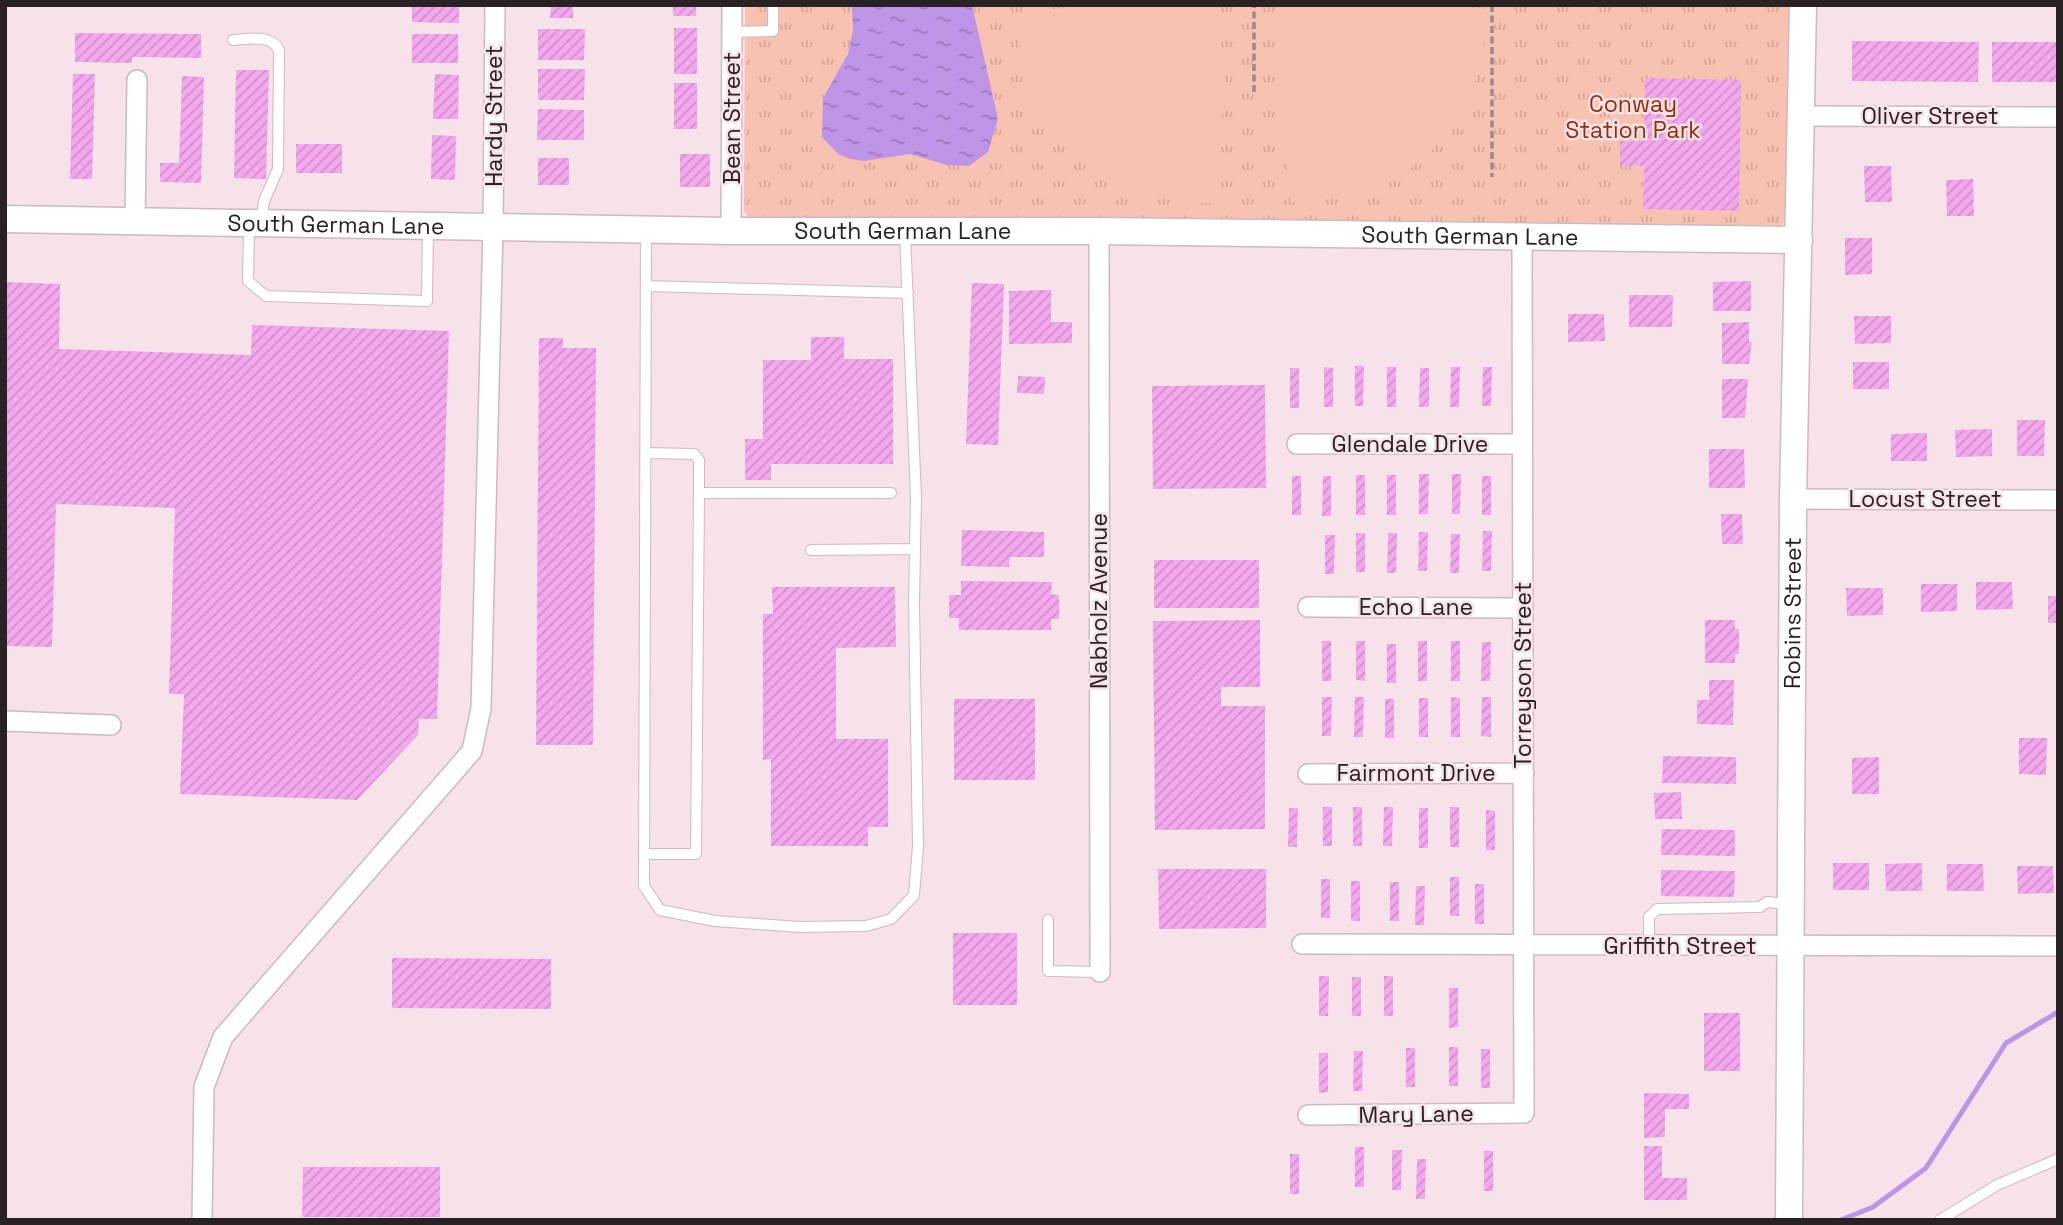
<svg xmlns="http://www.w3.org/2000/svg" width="2063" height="1225" font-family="'Space Grotesk',sans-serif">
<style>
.grass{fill:url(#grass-tufts)}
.pitch{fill:#f8c2b1}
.water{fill:url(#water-ripples)}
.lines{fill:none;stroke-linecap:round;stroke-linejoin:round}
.stream{stroke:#be94e6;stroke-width:5}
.building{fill:url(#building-hatch)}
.lane-casing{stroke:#ceb9c1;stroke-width:12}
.street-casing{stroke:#ceb9c1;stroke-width:22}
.secondary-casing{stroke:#ceb9c1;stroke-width:29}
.path{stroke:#988a8f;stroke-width:3.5;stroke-dasharray:7 3.5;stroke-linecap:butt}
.lane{stroke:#fff;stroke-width:10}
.street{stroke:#fff;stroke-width:19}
.secondary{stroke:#fff;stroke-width:26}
.labels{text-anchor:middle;stroke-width:5;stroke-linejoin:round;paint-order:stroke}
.park-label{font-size:23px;fill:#9b2b00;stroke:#f7e2ea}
.street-label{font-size:23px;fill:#292225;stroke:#f7e2ea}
</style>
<defs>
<pattern id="grass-tufts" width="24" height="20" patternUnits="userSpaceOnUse" patternTransform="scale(1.75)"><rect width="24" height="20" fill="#f8c2b1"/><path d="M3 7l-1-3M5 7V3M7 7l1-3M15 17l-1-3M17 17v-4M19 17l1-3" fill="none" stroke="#d5a698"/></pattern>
<pattern id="water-ripples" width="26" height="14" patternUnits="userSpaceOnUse" patternTransform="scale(1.75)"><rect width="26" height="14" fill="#be94e6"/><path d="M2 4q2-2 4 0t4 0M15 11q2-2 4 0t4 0" fill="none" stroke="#9a78ba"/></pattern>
<pattern id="building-hatch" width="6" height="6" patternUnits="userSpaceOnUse" patternTransform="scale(1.75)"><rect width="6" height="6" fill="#f3a7ec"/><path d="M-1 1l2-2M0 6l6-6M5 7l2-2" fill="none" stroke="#d08fca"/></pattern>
</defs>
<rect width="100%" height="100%" fill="#f7e2ea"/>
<path class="grass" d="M745 5H1790L1788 216 1780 228 748 218 744 211Z"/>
<path class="pitch" d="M1090 5H1202L1220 24 1225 94 1212 203C1131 205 1044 156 1024 72 1020 53 1020 32 1020 13Z
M1303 5H1445L1486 9C1485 128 1410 201 1291 202L1280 91 1282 27Z"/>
<path class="water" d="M852 5H972L998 119 988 152 969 166 947 165 910 154 864 161 850 159 838 154 822 137 823 98 848 54 853 30Z"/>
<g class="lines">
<path class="stream" d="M1841 1220 1873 1207 1926 1168 2006 1043 2058 1012"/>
</g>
<path class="building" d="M412 5H459V23L412 22Z
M551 5H573V18H550Z
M673 5H696V16H673Z
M674 28H697V74H674Z
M538 29H585L584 60H538Z
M75 33 201 34V58L132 57V63L75 62Z
M412 34H458V63H412Z
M1852 41 1979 42 1978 82 1852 81Z
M1992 42H2058V82H1992Z
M538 69H585L584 100H538Z
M236 70H269L266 179 234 178Z
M73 74H95L92 179H70Z
M435 74 459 75 458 119H433Z
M182 76 204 77 201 183 160 182V163H179Z
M1645 78 1741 80 1739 211 1643 209 1644 166H1620V141H1644Z
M674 83H697V129H674Z
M538 109 584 110V140H537Z
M432 135 456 136 455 180 431 179Z
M296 144H342V173H296Z
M680 154H710V187H680Z
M538 158H569V185H538Z
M1864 166H1891L1892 202H1865Z
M1973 179 1974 216H1947L1946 180Z
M1845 238H1872V274L1845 275Z
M1751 281V311H1713V282Z
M5 282 60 284 59 349 251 355 252 325 449 331 437 719H419L418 735 357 800 180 794 184 694H169L175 508 56 504 52 647 5 646Z
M972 283 1004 284 998 445 966 444Z
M1051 290V322H1072V343L1009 344V291Z
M1629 295H1673L1672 327H1629Z
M1568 314H1604L1605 341 1568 342Z
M1854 316H1891V343L1855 344Z
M1749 322V342H1752L1749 364H1722V323Z
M811 337H844V359H893V464H771V480H745V439H763V360H811Z
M539 338H563V348H596L593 745H536Z
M1853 362H1889V389H1853Z
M1355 366H1364L1363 406H1355Z
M1324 367 1333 368V407H1324Z
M1387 367H1396V407H1387Z
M1451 367H1460L1459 407H1450Z
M1483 367H1492L1491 406H1482Z
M1290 368H1299V408H1290Z
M1420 368H1429V407H1419Z
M1018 376 1045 377 1044 394 1017 393Z
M1722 379H1748L1745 418H1722Z
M1265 385 1266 488 1153 489 1152 386Z
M2017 420H2045L2044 456H2017Z
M1992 429V456L1956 457 1955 430Z
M1927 433V461H1891V434Z
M1709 449H1744L1745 488H1709Z
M1419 474H1429L1428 514H1419Z
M1452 474H1461L1460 514H1452Z
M1356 475H1365V515H1356Z
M1387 475H1396V515H1387Z
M1292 476H1301V515H1292Z
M1323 476H1331V516H1322Z
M1482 476H1491V515H1482Z
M1721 514H1742L1743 544H1722Z
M962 530 1044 532V557H1010L1009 567 961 566Z
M1483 531H1492L1491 571H1482Z
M1419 532H1428L1427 571H1418Z
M1356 533H1365V572H1356Z
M1388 533H1397L1396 573H1387Z
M1451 534H1460L1459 573H1450Z
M1325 535H1335L1334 574H1325Z
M1154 560H1259V608H1154Z
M961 581 1052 582 1051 594 1059 595V619H1051V630H959V618H949V595H961Z
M1976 582H2012L2013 609 1976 610Z
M1921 584H1957V611L1921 612Z
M772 587H895L896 647 836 648V739H888V827H868V846H771V759L763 760V614H773Z
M1846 588H1883V615L1847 616Z
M2048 596H2058V623H2048Z
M1260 620V687H1221V706H1265V829L1155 830 1153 621Z
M1705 620H1735V629H1739V654H1735V663H1705Z
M1322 641H1331V681H1322Z
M1356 641H1365V681L1356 680Z
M1418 641H1427V681H1418Z
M1451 641H1460V681H1451Z
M1482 642H1491L1490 681H1481Z
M1387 644H1396V683H1387Z
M1709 680H1734L1733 725 1697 724V700H1709Z
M1322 697H1332L1331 736H1322Z
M1355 697H1364L1363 737H1354Z
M1451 697 1460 698V737H1451Z
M1482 697H1491V737L1481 736Z
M1419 698H1428V737H1419Z
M954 699H1035V780H954Z
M1385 699H1394V738H1385Z
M2019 738H2047L2046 775 2019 774Z
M1663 756 1736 757V784L1662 783Z
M1879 757V794H1852V758Z
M1681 792 1682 819H1655L1654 793Z
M1323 807H1332V846H1323Z
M1353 807H1362V846H1353Z
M1384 807H1393L1392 846H1383Z
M1450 807H1459V847H1450Z
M1289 808H1298L1297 847H1288Z
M1419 808H1428V848H1419Z
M1486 810 1495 811V850H1486Z
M1662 829 1735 830V856L1661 855Z
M1833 863H1869V890H1833Z
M1922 863V891H1886L1885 864Z
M1947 864H1983L1984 891H1947Z
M2017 866H2053L2054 893 2018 894Z
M1158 869H1266V928L1159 929Z
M1661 870 1735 871 1734 897 1661 896Z
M1450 877H1459V916H1450Z
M1321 879H1330V918H1321Z
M1351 881H1360V921H1351Z
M1390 882H1399V921H1390Z
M1475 884H1484V924H1475Z
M1416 886H1425L1424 925H1415Z
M953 933H1017V1005H953Z
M392 958 551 959V1009L392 1008Z
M1319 976H1329L1328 1016H1319Z
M1384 976H1393V1016H1384Z
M1352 977H1361V1016H1352Z
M1449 988H1458V1027L1449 1028Z
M1704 1013H1740V1071H1704Z
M1449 1047H1458V1086H1449Z
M1406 1048H1415V1087H1406Z
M1481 1049H1490V1088H1481Z
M1354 1051H1363L1362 1091H1353Z
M1319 1053H1328V1092L1319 1093Z
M1644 1093 1689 1094V1109H1665V1137L1644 1138Z
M1644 1146H1662V1178H1687V1200H1644Z
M1355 1147H1364V1187H1355Z
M1392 1150H1402L1401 1190H1392Z
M1484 1151H1493V1191H1484Z
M1290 1154H1299V1194H1290Z
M1417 1159H1426L1425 1199H1416Z
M303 1167H440V1217H302Z"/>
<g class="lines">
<defs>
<path id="lane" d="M732 32 773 31V5
M233 40C249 39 271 34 279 50L278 169 264 201 261 223
M249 225 248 281 266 296 427 301 428 227
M646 230 644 886 660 910 715 921 800 927 866 926 891 919 914 895 918 846 914 603 916 497 905 234
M646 286 908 293
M699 493H891
M811 550 915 549
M644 854H696L699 493V460L694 454 647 453
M1048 920V971L1100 972
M1649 946V917L1657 909 1760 907 1767 902 1789 904
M1940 1220 1997 1185 2058 1159"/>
<path id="street" d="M1803 116 2058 117
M135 222 137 80
M731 231 732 5
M1099 231 1100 972
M1297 444H1522
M1793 499 2058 500
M1308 607 1523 608
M5 721 111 725
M1308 774 1524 773
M1302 944 2058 946
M1308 1115 1524 1113 1522 237
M202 1220 204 1087 223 1037 472 751 481 708 493 227 495 5"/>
<g id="secondary">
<path id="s1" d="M5 219 731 231H1099L1799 240"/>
<path id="s2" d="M1789 1220 1793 499 1803 5"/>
</g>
</defs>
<use href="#lane" class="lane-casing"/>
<use href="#street" class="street-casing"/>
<use href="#secondary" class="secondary-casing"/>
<path class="path" d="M1248 5H1262
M1492 5V177
M1254 92V6"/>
<use href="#lane" class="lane"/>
<use href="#street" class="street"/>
<use href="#secondary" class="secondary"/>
</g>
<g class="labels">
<g class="park-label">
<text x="1633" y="112">Conway<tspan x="1633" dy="26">Station Park</tspan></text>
</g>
<g class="street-label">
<text transform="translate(494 116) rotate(-90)" y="8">Hardy Street</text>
<text x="1930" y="124">Oliver Street</text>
<text transform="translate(732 118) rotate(-90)" y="8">Bean Street</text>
<text dy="8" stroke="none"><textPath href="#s1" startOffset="331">South German Lane</textPath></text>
<text dy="8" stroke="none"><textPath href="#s1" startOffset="898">South German Lane</textPath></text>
<text dy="8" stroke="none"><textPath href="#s1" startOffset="1465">South German Lane</textPath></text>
<text x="1410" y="452">Glendale Drive</text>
<text x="1925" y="507">Locust Street</text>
<text transform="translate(1099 601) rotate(-90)" y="8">Nabholz Avenue</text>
<text x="1416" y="615">Echo Lane</text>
<text dy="8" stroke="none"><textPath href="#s2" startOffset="607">Robins Street</textPath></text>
<text transform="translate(1523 675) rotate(-90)" y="8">Torreyson Street</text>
<text x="1416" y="781">Fairmont Drive</text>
<text x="1680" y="954">Griffith Street</text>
<text transform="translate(1416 1114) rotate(-1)" y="8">Mary Lane</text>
</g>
</g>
<rect width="2063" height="1225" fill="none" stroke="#292225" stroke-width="14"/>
</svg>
